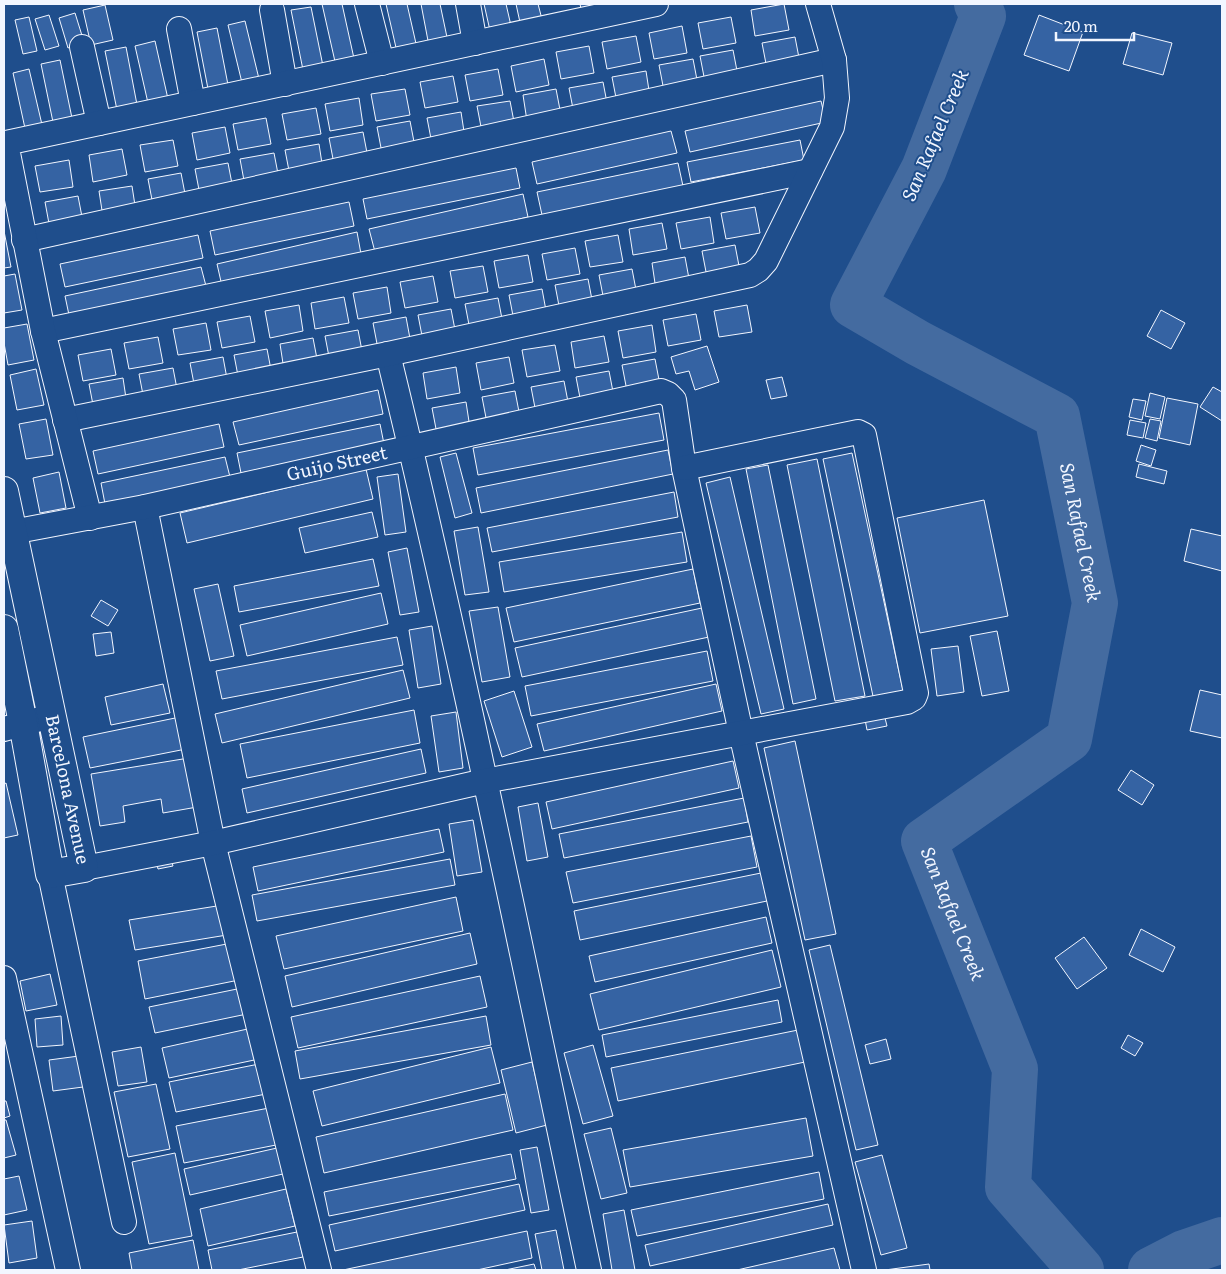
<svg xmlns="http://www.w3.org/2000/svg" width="1226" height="1274" font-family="Literata,serif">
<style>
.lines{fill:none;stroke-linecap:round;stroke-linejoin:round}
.river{stroke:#446ba0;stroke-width:46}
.building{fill:#3563a3;stroke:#f2f6ff}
.minor-casing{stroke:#f2f6ff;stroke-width:26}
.tertiary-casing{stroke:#f2f6ff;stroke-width:30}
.minor{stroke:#1f4e8c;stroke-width:24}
.tertiary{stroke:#1f4e8c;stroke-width:28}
.labels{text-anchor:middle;stroke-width:4;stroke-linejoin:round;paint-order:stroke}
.street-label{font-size:18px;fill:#f2f6ff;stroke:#1f4e8c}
.water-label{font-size:19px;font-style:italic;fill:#f2f6ff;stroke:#1f4e8c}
</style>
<rect width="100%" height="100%" fill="#1f4e8c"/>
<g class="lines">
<g class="river">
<path id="s1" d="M977 4 983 16 924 169 853 305 918 343 1057 416 1095 603 1069 739 924 841 1015 1069 1008 1187 1081 1270"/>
<path d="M1151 1270 1184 1253 1222 1240"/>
</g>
</g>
<path class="building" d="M322 4H342L355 63 336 66Z
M386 4H407L417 48 397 52Z
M421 4H440L448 42 429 46Z
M484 4H506L512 30 491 35Z
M516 4H538L543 23 521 27Z
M580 4H601L582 14Z
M784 4 789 30 755 36 751 10Z
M105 5 113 40 91 45 83 10Z
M311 7 324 71 304 75 291 10Z
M75 13 84 42 68 48 59 18Z
M49 15 59 46 45 50 35 19Z
M1039 15 1083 32 1069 71 1024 55Z
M29 17 37 51 23 54 15 20Z
M731 17 736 43 703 49 698 23Z
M245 21 260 83 243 87 228 25Z
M682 26 687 53 654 59 649 33Z
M217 28 229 90 209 94 197 32Z
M1132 33 1172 43 1163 75 1123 64Z
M636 36 641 62 607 69 602 42Z
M795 37 800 63 767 69 762 43Z
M155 41 168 99 148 103 135 46Z
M589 46 594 73 561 79 556 52Z
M126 47 138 110 118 115 105 51Z
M733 50 738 76 705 82 700 56Z
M544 59 549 85 516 92 511 66Z
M693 59 698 85 664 91 659 65Z
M60 60 73 123 54 127 41 64Z
M29 69 43 129 26 133 13 73Z
M498 69 503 95 470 101 465 75Z
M646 71 650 97 617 103 612 77Z
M453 76 458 102 425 108 420 82Z
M603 82 608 108 574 114 569 88Z
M405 89 410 115 376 121 371 94Z
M556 89 561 115 527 121 523 95Z
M359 98 363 125 330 131 325 104Z
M510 101 515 127 482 132 477 106Z
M821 101 826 122 690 152 685 131Z
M316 108 321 134 287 140 282 114Z
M461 112 465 138 432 144 427 118Z
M266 118 271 144 238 150 233 124Z
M410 121 415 147 382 153 377 127Z
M225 127 230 153 197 160 192 133Z
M671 131 677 153 537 184 532 162Z
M363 132 368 158 334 164 329 138Z
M173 140 178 166 145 172 140 145Z
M800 140 804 160 691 182 687 162Z
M319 144 323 170 290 176 285 150Z
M122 149 127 175 93 182 89 155Z
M274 153 279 179 245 186 240 159Z
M69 160 73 187 40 192 35 166Z
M228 163 233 189 200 195 195 169Z
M678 163 683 186 542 215 537 192Z
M516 168 520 188 367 219 363 199Z
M181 173 186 199 153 205 148 179Z
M132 186 136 212 103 217 99 191Z
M523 194 528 217 375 252 369 229Z
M78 196 83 222 50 229 45 202Z
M349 202 354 226 215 255 210 231Z
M755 207 760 233 726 239 721 213Z
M710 217 714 243 681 249 676 223Z
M662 223 667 249 633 255 629 229Z
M4 231 11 267 4 268Z
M357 232 361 254 222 286 217 264Z
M198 235 203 258 65 287 60 264Z
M618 235 623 262 590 267 585 241Z
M735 245 740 271 707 277 702 251Z
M575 248 580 274 547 280 542 254Z
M528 255 533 282 499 288 494 261Z
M685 257 690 284 656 290 652 263Z
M483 266 488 292 455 298 450 271Z
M201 267 206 286 69 315 65 296Z
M632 269 637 295 604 301 599 275Z
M15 274 22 310 4 313V276Z
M433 276 438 302 405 308 400 282Z
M588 279 593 305 560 311 555 285Z
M387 287 391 313 358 319 353 293Z
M542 289 547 316 514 321 509 295Z
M344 297 349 323 315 329 311 303Z
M498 298 503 324 470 330 465 304Z
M299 305 303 331 270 338 265 311Z
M747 305 752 332 719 337 714 311Z
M451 309 456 335 423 341 418 315Z
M1161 310 1185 323 1171 349 1147 336Z
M696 314 701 340 668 346 663 320Z
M250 316 255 342 222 348 217 322Z
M406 317 411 344 378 349 373 323Z
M206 323 211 350 178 355 173 329Z
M27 324 34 360 8 365 4 343V328Z
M652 325 656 352 623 358 618 331Z
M358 330 363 356 330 362 325 336Z
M604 336 609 362 575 368 571 342Z
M158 337 163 363 129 369 124 343Z
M313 338 318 364 284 370 280 344Z
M555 345 560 371 527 377 522 350Z
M707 346 719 382 695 390 689 371 676 374 671 357Z
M111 349 116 375 83 381 78 355Z
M267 349 272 375 239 381 234 355Z
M223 357 228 384 195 389 190 363Z
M509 357 514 383 481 390 476 363Z
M655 359 660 385 627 391 622 365Z
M456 367 460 393 427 399 423 373Z
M173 368 178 394 144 400 139 374Z
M36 369 44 405 17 410 10 375Z
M609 371 614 397 581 403 576 377Z
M782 377 787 396 771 399 766 380Z
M123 378 127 405 94 410 89 384Z
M564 381 569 407 536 413 531 387Z
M1213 387 1222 392V421L1200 407Z
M378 390 383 414 239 445 233 422Z
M515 391 520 417 487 423 482 397Z
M1150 393 1165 397 1160 419 1145 416Z
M1167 398 1198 404 1190 445 1159 438Z
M1133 399 1146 401 1142 420 1129 417Z
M466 402 470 428 437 434 432 408Z
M659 413 664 440 478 475 473 448Z
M46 419 53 455 26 459 19 424Z
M1150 419 1161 421 1157 441 1145 438Z
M1130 420 1146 423 1143 438 1127 435Z
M219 424 224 447 98 474 93 451Z
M380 424 384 444 241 473 237 453Z
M1141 445 1156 450 1151 466 1136 461Z
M668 450 673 474 481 513 476 488Z
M456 453 472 513 455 518 440 457Z
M852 453 904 695 874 701 823 459Z
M225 457 230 477 105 504 101 483Z
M817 459 865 696 835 701 787 465Z
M1139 464 1167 471 1164 484 1136 477Z
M768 465 816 699 793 704 746 469Z
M366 469 373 499 187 543 180 513Z
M59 472 66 508 40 513 33 478Z
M398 474 406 532 385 535 377 477Z
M730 477 784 709 761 714 706 483Z
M674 492 678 517 492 552 487 528Z
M984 500 1008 616 920 633 897 518Z
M372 512 378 537 305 553 299 528Z
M478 527 489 592 465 595 454 531Z
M1191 529 1222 536V571L1184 561Z
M682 532 687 562 504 592 499 562Z
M407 548 419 612 400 615 388 552Z
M373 559 379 586 239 612 234 586Z
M693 569 700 603 514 642 506 608Z
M218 584 234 656 210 661 194 589Z
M381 593 388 624 247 656 240 625Z
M101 600 118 610 108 626 91 616Z
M498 607 510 677 482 682 469 611Z
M702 608 709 637 522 677 515 648Z
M432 626 441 684 418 688 409 630Z
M997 631 1009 691 982 696 970 636Z
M111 632 114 653 96 656 93 634Z
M397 637 403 665 222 699 216 671Z
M958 646 964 692 937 696 931 649Z
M707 651 713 681 531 716 525 686Z
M403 670 410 698 222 743 215 714Z
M163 684 170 713 111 725 105 697Z
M716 684 722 711 544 751 537 724Z
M1200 690 1222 695V738L1190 731Z
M514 691 532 747 502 757 484 701Z
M414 710 420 743 247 778 240 744Z
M883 710 887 726 867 730 864 714Z
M456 712 463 768 439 772 431 716Z
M180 717 186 749 90 768 83 737Z
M795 741 836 934 805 940 764 748Z
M421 749 426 773 247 813 242 789Z
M195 757 203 806 163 813 161 799 123 806 125 822 100 826 91 774Z
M733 761 739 788 552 829 546 802Z
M1131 770 1154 785 1142 805 1118 790Z
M6 783 18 835 4 838V784Z
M744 798 748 822 564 858 559 834Z
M538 803 548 857 527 861 518 807Z
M473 820 482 872 457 876 449 824Z
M439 829 444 852 258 891 253 867Z
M751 836 757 867 573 903 566 872Z
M169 852 173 866 158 869 155 856Z
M450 859 455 885 257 921 252 895Z
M761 873 767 901 580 940 574 911Z
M456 897 463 931 284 969 276 936Z
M223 905 227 935 135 950 129 920Z
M766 917 772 943 595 982 589 956Z
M1141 929 1175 947 1163 972 1129 955Z
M470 933 477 964 292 1007 285 976Z
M1084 937 1107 968 1077 989 1055 958Z
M232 943 239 980 145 999 138 961Z
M830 945 878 1145 856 1150 809 950Z
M772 950 781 987 599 1030 590 994Z
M50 974 57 1005 26 1011 20 981Z
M480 976 487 1007 298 1048 291 1017Z
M242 988 247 1014 155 1033 149 1007Z
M778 1000 782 1022 606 1057 602 1035Z
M61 1016 63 1045 37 1047 35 1019Z
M486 1016 491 1045 300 1079 295 1051Z
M252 1028 259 1059 169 1078 162 1048Z
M798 1030 805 1062 618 1101 611 1068Z
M1128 1035 1143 1043 1135 1056 1121 1048Z
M886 1039 891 1059 870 1064 865 1045Z
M593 1045 613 1116 583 1124 564 1053Z
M141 1047 147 1082 118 1086 112 1052Z
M491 1047 500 1083 322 1126 313 1091Z
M79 1056 83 1087 53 1091 49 1060Z
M532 1062 547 1125 516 1133 501 1070Z
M259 1064 266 1094 176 1112 169 1082Z
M156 1084 170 1149 128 1157 114 1092Z
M505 1094 513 1130 324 1173 316 1137Z
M4 1101H6L10 1116 4 1118Z
M269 1108 276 1145 184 1163 176 1126Z
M806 1118 813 1156 630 1187 623 1150Z
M4 1120H6L16 1155 4 1158Z
M611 1128 627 1193 601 1199 584 1134Z
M537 1147 549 1210 531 1213 520 1150Z
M277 1148 283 1174 190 1195 184 1169Z
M175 1153 192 1236 149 1244 132 1162Z
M511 1154 516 1179 329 1216 324 1192Z
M882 1155 907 1248 881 1255 855 1162Z
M819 1172 824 1199 637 1236 631 1210Z
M19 1176 27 1210 4 1215V1179Z
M519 1184 525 1210 335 1251 329 1225Z
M286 1189 295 1226 208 1246 200 1209Z
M828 1204 833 1225 650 1266 645 1245Z
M624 1210 635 1270H612L603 1214Z
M32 1221 37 1258 9 1263 4 1225Z
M556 1230 564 1270H542L535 1234Z
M527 1231 532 1258 477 1270H343Z
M297 1232 303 1257 238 1270H212L208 1250Z
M193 1240 199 1270H132L129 1253Z
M834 1248 840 1270H737Z
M534 1264 536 1270H505Z
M929 1264 930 1270H885Z"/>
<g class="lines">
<defs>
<g id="minor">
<path d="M367 4 382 63"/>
<path d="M468 4 475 43"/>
<path d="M272 10 285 84"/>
<path d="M179 29 193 103"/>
<path d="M82 47 99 123"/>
<path d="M24 240 834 60"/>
<path d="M43 331 810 171"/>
<path d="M388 354C462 658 524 965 589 1270"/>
<path d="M65 420 388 354 750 275 758 270 766 261 832 127 837 98 834 60 818 4"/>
<path d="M145 507 213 843 319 1270"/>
<path d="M90 518 43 331 6 143 656 4"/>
<path id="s2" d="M12 532 145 507 661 391 668 394 674 400 684 468 741 733 864 1270"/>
<path d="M4 729 51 716"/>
<path d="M84 868 213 843 485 781 907 702 914 698 916 693 864 435 858 432 684 468"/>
<path d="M50 874 124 1222"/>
<path d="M4 978 68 1270"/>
</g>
<g id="tertiary">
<path id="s3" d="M4 491 84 868 50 874 23 723 4 629"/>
</g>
</defs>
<use href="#minor" class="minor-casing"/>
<use href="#tertiary" class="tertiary-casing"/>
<use href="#minor" class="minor"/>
<use href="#tertiary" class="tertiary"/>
</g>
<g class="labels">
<g class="street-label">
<text dy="6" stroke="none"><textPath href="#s2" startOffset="332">Guijo Street</textPath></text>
<text dy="6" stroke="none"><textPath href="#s3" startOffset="305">Barcelona Avenue</textPath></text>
</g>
<g class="water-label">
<text transform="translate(935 135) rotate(-67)" y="7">San Rafael Creek</text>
<text dy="7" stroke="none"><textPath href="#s1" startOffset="682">San Rafael Creek</textPath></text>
<text dy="7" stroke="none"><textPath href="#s1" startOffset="1148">San Rafael Creek</textPath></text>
</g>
</g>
<rect width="1226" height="1274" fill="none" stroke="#f2f6ff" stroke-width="10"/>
<path d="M1056 32v8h78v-8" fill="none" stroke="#f2f6ff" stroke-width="2.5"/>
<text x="1064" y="32" font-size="15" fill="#f2f6ff" stroke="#1f4e8c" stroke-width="4" paint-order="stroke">20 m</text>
</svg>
